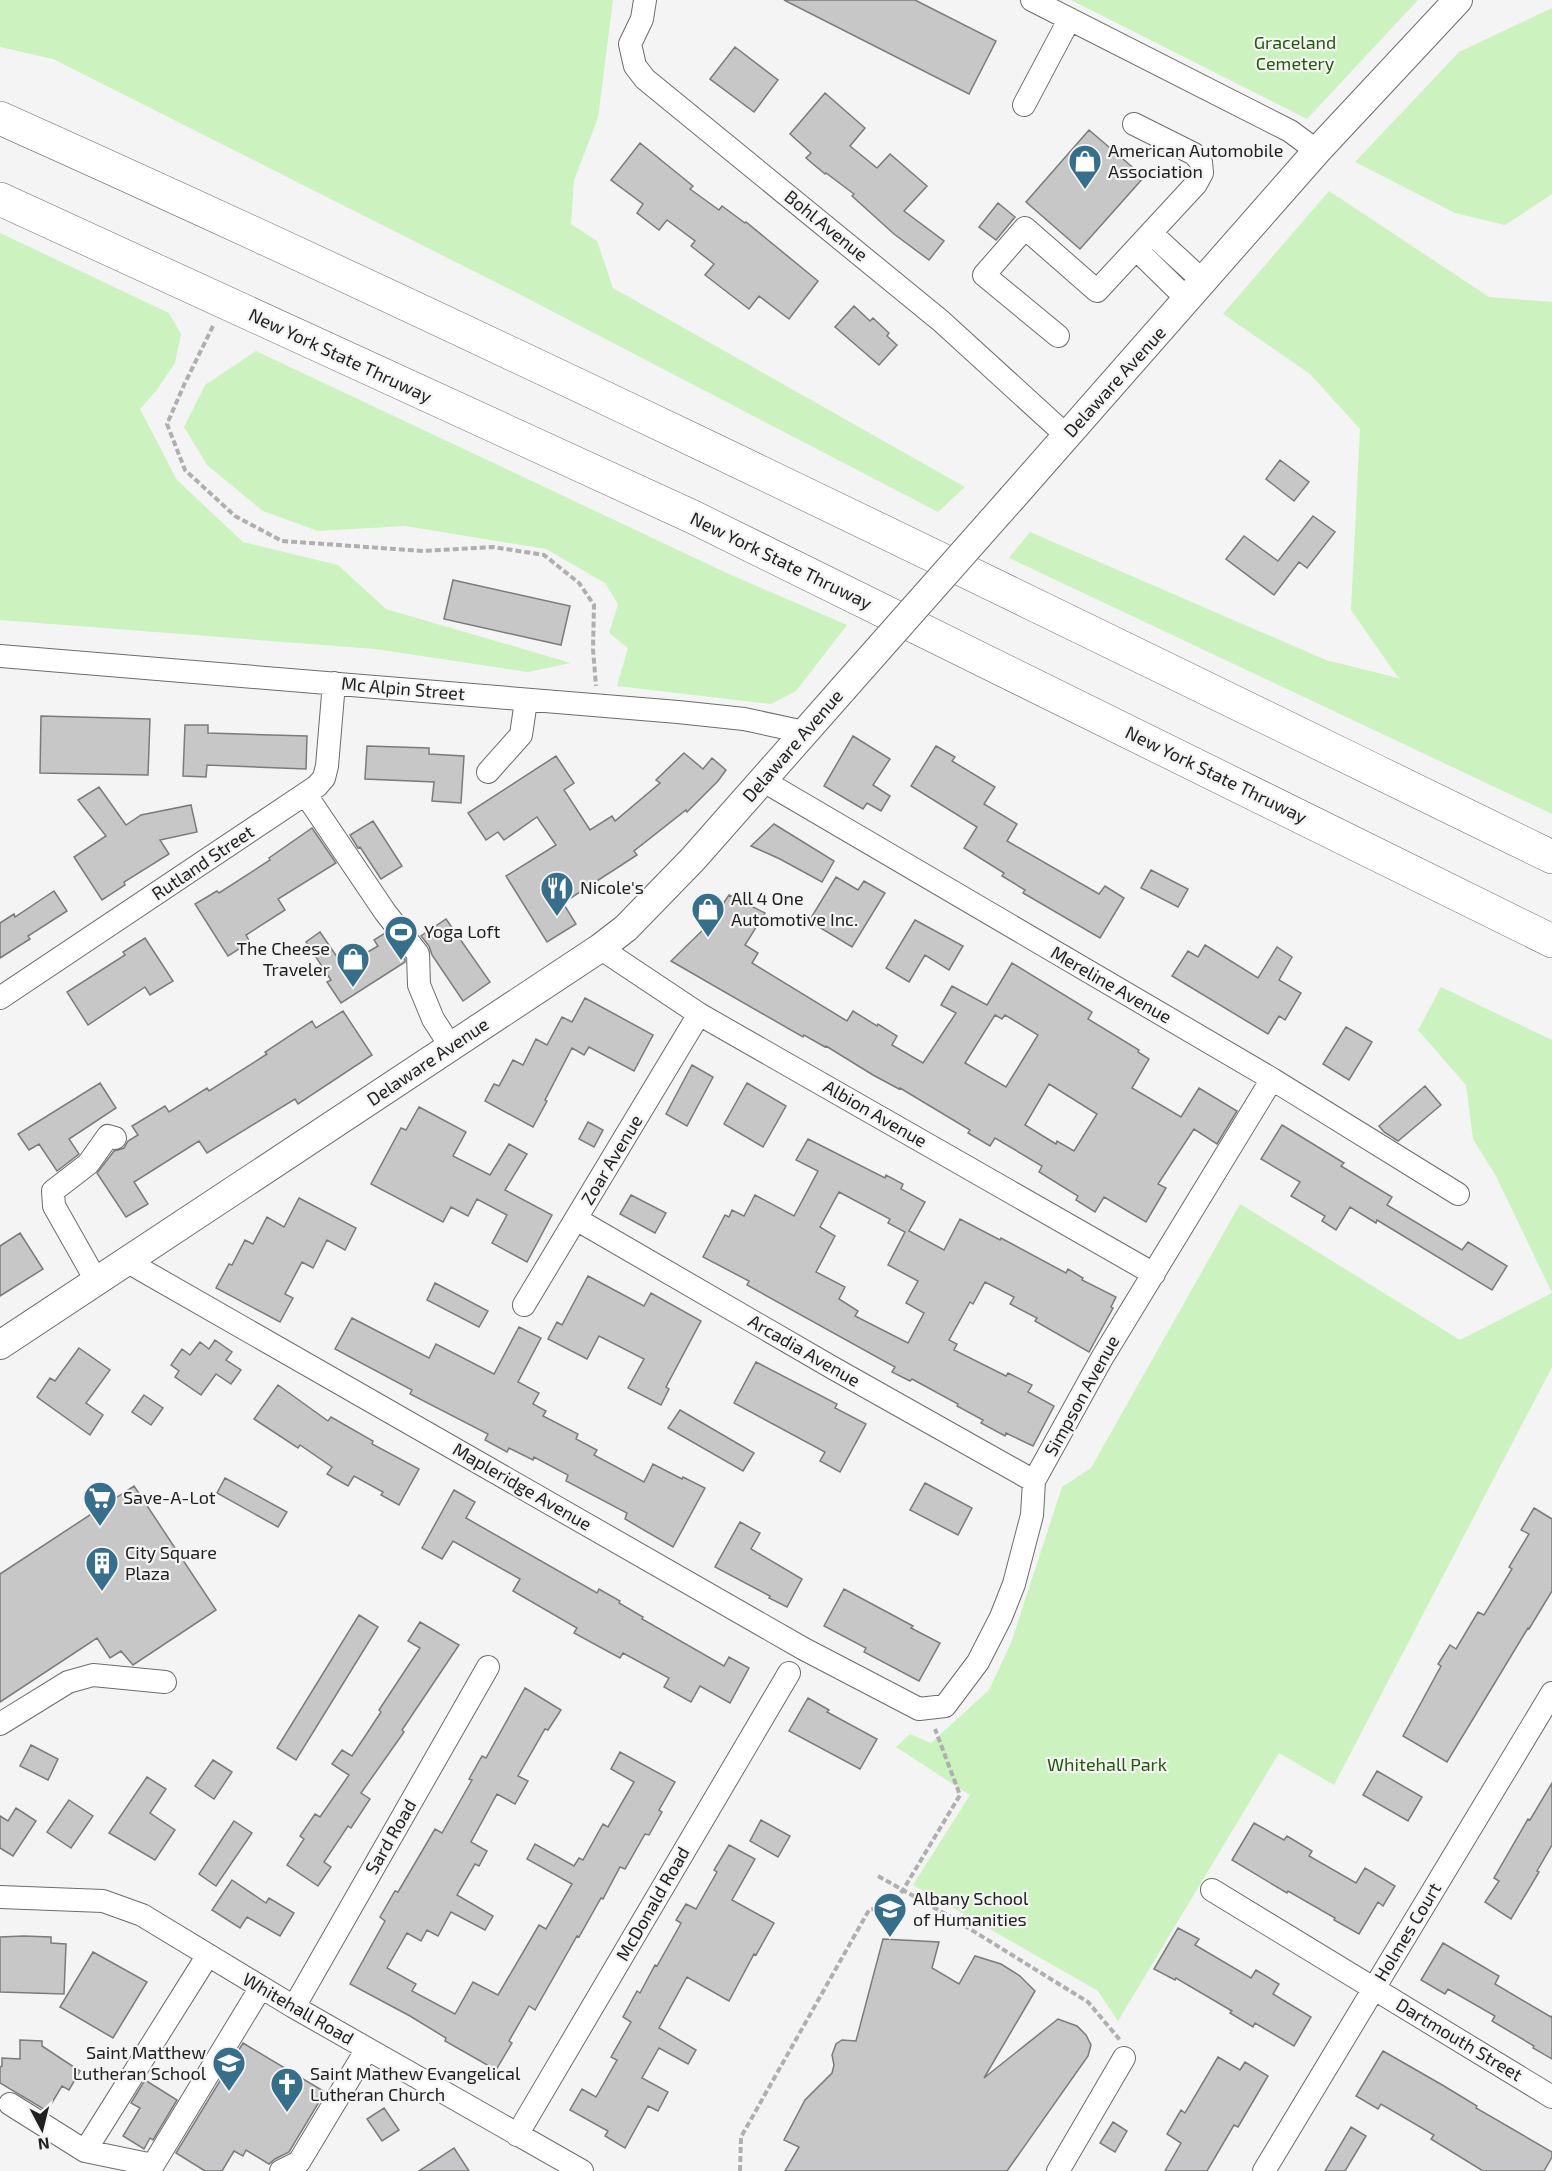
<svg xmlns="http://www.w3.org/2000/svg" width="1552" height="2171" font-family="'Exo 2',sans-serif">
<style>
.green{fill:#cbf2bf}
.building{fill:#c7c7c8;stroke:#7b7b7c;stroke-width:1.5;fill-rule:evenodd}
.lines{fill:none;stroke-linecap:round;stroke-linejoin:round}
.minor-casing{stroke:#6c6c6d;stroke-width:24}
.major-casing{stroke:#6c6c6d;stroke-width:30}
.highway-casing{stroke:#6c6c6d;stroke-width:34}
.path{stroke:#afafb0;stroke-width:4;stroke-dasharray:6 3;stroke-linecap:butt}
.minor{stroke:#fff;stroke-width:22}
.major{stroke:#fff;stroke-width:28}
.highway{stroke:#fff;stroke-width:33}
.major-bridge-casing{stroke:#6c6c6d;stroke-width:30;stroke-linecap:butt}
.major-bridge{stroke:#fff;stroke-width:28}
.labels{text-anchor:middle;stroke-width:4.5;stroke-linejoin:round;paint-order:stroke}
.park-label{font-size:18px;fill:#24580a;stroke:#f4f4f5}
.poi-label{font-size:18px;fill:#212122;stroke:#f4f4f5;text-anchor:start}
.street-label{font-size:18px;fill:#212122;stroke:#f4f4f5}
</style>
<rect width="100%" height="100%" fill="#f4f4f5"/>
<path class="green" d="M0 0H613L598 118 574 180 571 224 597 241 613 288 965 487 938 512 519 294 53 59 0 47Z
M1071 0H1418L1307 119Z
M1552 8V194L1505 225 1455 213 1355 162 1459 52Z
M1329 191 1489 297 1552 302V814L1009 558 1030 532 1326 660 1402 679 1397 676 1351 610 1360 429 1310 374 1223 314Z
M0 233 169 313 181 334 175 363 156 391 140 409 177 480 243 542 338 565 386 609 571 663 528 672 375 649 0 620Z
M256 351 731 575 847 625 796 691 771 704 617 686 628 648 609 633 618 604 605 583 546 549 405 526 318 531 263 511 207 465 184 427 205 385Z
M1441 987 1552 1040V1367L1334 1785 1279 1753 1118 2021 1098 1991 913 1885 970 1795 896 1747 910 1734 931 1743 989 1690 1011 1643 1062 1487 1091 1468 1240 1204 1460 1340 1552 1293 1496 1176 1473 1139 1466 1085 1418 1030Z"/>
<path class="building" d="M784 0H915L996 41 969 94Z
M735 47 778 80 754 112 710 79Z
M825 93 865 128 850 146 877 168 890 154 927 186 904 211 944 241 929 260 894 234 852 196 854 194 826 173 825 174 806 158 811 153 790 134Z
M1089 130 1144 177 1080 249 1026 202Z
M640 143 693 186 690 189 719 210 722 206 745 223 746 222 818 281 789 319 759 296 749 309 705 275 714 264 691 246 695 241 667 220 659 230 637 213 643 204 611 180Z
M998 203 1015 217 996 240 979 227Z
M854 306 870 321 873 318 889 333 887 336 897 345 879 365 835 327Z
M1280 460 1309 482 1294 501 1266 479Z
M1313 516 1335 532 1307 568 1299 562 1274 595 1226 559 1244 536 1278 561Z
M453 580 570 606 561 645 444 619Z
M41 716 150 719 148 775 40 773Z
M185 725H208V733L307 736 306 769 207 765 206 777 183 776Z
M853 736 890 759 873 785 890 796 881 811 867 803 863 809 824 786Z
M367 746 429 748V754L464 756 461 803 432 801 434 782 365 779Z
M936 746 955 757 952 761 995 787 984 804 1017 824 1007 841 1099 894 1105 886 1124 898 1100 938 1023 893 1025 890 1002 876 1004 873 964 848 977 827 911 786Z
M684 753 703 769 712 758 726 770 718 781 687 812 686 810 634 851 637 855 563 903 576 924 547 942 506 876 556 845 537 817 504 840 498 832 486 840 468 813 556 756 574 783 564 790 590 830 612 816 615 821 660 783 656 780Z
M99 787 126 825 141 815 191 805 197 832 160 840 169 854 124 882 125 885 102 900 74 857 106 836 78 800Z
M373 821 402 866 381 879 360 847 358 848 350 835Z
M774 824 834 861 822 882 780 859 751 846Z
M312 828 336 863 278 899 285 910 246 935 250 942 228 956 195 904 217 891 219 893 270 860 269 858Z
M1151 870 1188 889 1178 907 1141 888Z
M836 877 858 890 864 881 885 893 852 947 809 921Z
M54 891 67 911 28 936 30 939 0 958V923L14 914 15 917Z
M729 895 765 913 745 945 758 953 752 963 847 1021 853 1011 877 1026 878 1024 897 1036 892 1045 923 1063 956 1013 941 1005 952 986 987 1005 1012 963 1092 1012 1088 1019 1139 1050 1138 1052 1149 1059 1132 1088 1181 1117 1199 1088 1237 1111 1217 1144 1194 1129 1158 1184 1166 1188 1146 1222 1104 1197 1095 1212 1076 1200 1078 1196 1039 1172 1042 1166 995 1138 990 1146 968 1133 970 1130 900 1088 899 1089 873 1075 826 1046 825 1047 804 1035 803 1037 671 961 710 923ZM995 1015 1002 1019 1005 1015 1038 1035 1006 1087 965 1063ZM1049 1084 1097 1114 1074 1151 1057 1141 1056 1144 1025 1125Z
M446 919 490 982 463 1001 432 955 429 946 421 936Z
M915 920 963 946 949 970 925 955 909 982 886 968Z
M320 932 346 970 366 957V953L378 946 374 940 385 933 405 959V962L341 1003 327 982 331 980 306 942Z
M145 938 173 981 150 995 145 987 88 1025 67 992 125 955 123 952Z
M1205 945 1258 978 1277 947 1292 957 1279 980 1301 993 1285 1020 1279 1016 1268 1034 1172 976 1188 951 1198 957Z
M585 998 653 1035 634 1071 589 1047 584 1055 572 1048 545 1100 547 1101 533 1127 485 1101 494 1084 499 1086 513 1060 523 1065 536 1039 547 1045 562 1017 572 1022Z
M343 1011 372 1055 298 1104 295 1099 207 1153 199 1141 134 1182 148 1204 126 1217 97 1173 114 1151 124 1148 128 1141 138 1135 132 1126 165 1106 169 1112 207 1088 209 1091 267 1054 265 1052 312 1021 316 1028Z
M1346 1027 1372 1042 1349 1080 1323 1064Z
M692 1065 713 1077 687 1126 666 1114Z
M100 1083 116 1108 69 1139 79 1154 57 1171 39 1144 29 1150 18 1134Z
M747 1083 786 1106 763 1147 724 1124Z
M1425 1086 1441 1105 1398 1141 1384 1132 1379 1126Z
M419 1107 466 1132 453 1156 490 1175 509 1144 527 1154 505 1190 552 1215 527 1262 492 1243 507 1215 477 1199 468 1216 451 1207 443 1222 371 1184 401 1128 406 1130Z
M588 1122 603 1130 594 1147 579 1139Z
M1282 1125 1344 1163 1341 1166 1392 1197 1387 1205 1462 1250 1468 1242 1507 1266 1492 1290 1377 1220 1376 1223 1350 1207 1336 1230 1322 1221 1325 1216 1291 1196 1300 1182 1261 1159Z
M808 1139 885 1178 886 1175 903 1184 901 1189 925 1202 909 1231 944 1250 960 1219 1000 1240 1001 1238 1066 1273 1068 1269 1083 1278 1082 1280 1116 1297 1111 1307 1113 1308 1089 1352 1035 1321 1037 1318 1010 1304 1014 1297 985 1282 973 1304 970 1302 949 1340 957 1344 954 1350 1006 1376 1008 1373 1032 1385 1028 1392 1054 1406 1033 1446 1006 1433 1005 1436 981 1423 983 1420 957 1406 958 1404 912 1379 910 1381 892 1372 895 1367 747 1285 749 1281 703 1257 725 1215 729 1217 732 1210 744 1216 755 1195 794 1216 818 1171 796 1160ZM839 1192 890 1219 888 1223 905 1232 888 1265 918 1281 906 1303 924 1313 908 1343 855 1316 858 1311 839 1299 845 1287 816 1272 835 1236 820 1227Z
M631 1195 666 1213 655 1233 620 1214Z
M299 1198 356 1228 345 1250 327 1240 313 1268 302 1262 285 1294 293 1298 280 1322 216 1288 229 1264 232 1265 245 1240 253 1244 267 1217 284 1227Z
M20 1233 43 1269 0 1296V1246Z
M588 1276 644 1306 651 1293 701 1321 666 1387 669 1389 661 1405 628 1388 644 1359 599 1336 587 1359 548 1339 557 1322 562 1325Z
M435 1283 488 1311 479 1327 427 1300Z
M352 1318 429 1358 436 1344 494 1374 519 1327 541 1338 518 1382 539 1393 533 1404 546 1411 543 1416 578 1434 576 1439 597 1450 594 1455 644 1482 653 1464 682 1479 683 1477 705 1488 673 1547 625 1519 627 1513 566 1481 568 1475 534 1457 533 1460 509 1448 507 1452 485 1440 488 1434 410 1394 412 1390 335 1349Z
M215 1340 232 1352 226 1360 241 1370 231 1384 216 1374 201 1395 175 1377 179 1371 171 1365 182 1349 190 1355 200 1342 209 1349Z
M79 1348 110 1370 86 1403 103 1415 90 1435 37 1397 50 1378 55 1381Z
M756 1362 837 1404 835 1408 866 1424 840 1472 820 1461 825 1452 734 1403Z
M278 1385 328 1421 331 1417 373 1441 372 1444 419 1469 399 1505 381 1495 383 1492 354 1476 348 1486 327 1474 332 1467 300 1445 298 1448 254 1419Z
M144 1395 163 1408 151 1425 132 1412Z
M680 1410 754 1453 743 1471 668 1428Z
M225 1478 287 1512 278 1527 217 1493Z
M925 1483 972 1508 958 1535 910 1510Z
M134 1486 216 1610 133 1665 121 1651 110 1658 97 1638 0 1702V1574Z
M454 1490 475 1502 466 1518 597 1593 599 1589 620 1601 619 1603 643 1617 642 1619 724 1666 729 1657 749 1668 730 1703 700 1686 691 1702 664 1687 669 1678 623 1653 620 1658 574 1633 577 1628 513 1591 520 1579 453 1541 442 1559 422 1548Z
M1534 1508 1552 1519V1591L1529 1629 1528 1628 1447 1762 1403 1736 1441 1666 1438 1664 1450 1645 1456 1649 1478 1612 1484 1615 1512 1569 1509 1567 1529 1534 1521 1530Z
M740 1522 760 1533 751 1549 802 1579 787 1607 769 1598 770 1596 715 1567Z
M844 1589 913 1626 911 1628 940 1643 919 1681 864 1652 866 1648 824 1626Z
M359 1615 378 1627 296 1760 277 1748Z
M420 1622 459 1645 402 1730 404 1732 361 1793 370 1799 351 1828 348 1826 324 1862 331 1867 318 1886 287 1865 304 1839 300 1836 315 1814 320 1817 349 1775 332 1764 342 1750 352 1756 381 1712 379 1710 420 1648 408 1641Z
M525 1688 561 1710 548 1730 545 1729 518 1776 528 1781 515 1804 497 1794 471 1842 487 1851 479 1866 475 1864 457 1895 493 1916 485 1930 451 1912 438 1936 427 1930 421 1941 407 1933 387 1968 416 1984 412 1991 455 2014 473 1982 498 1995 539 1925 546 1929 572 1884 527 1859 535 1844 574 1866 579 1858 583 1860 603 1824 608 1827 634 1782 611 1769 620 1752 675 1782 659 1810 662 1812 649 1835 645 1834 625 1869 620 1867 603 1899 601 1898 579 1937 577 1936 535 2010 529 2006 509 2041 512 2043 496 2070 445 2041 446 2038 410 2016 350 1984 385 1921 380 1917 395 1891 398 1892 435 1829 442 1833 472 1780 469 1779 482 1756 486 1758Z
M808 1698 829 1710 827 1712 877 1739 860 1769 789 1731Z
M31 1745 58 1759 48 1780 20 1766Z
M213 1760 232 1772 214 1799 195 1786Z
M1377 1771 1422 1797 1408 1821 1363 1795Z
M147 1777 166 1789 150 1813 175 1830 155 1860 109 1833Z
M1552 1783V1845L1537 1871 1539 1872 1511 1919 1485 1902 1499 1881 1494 1878 1528 1819 1530 1820Z
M69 1800 93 1816 71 1848 47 1832Z
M16 1808 36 1821 13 1856 0 1848V1816L8 1821Z
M761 1820 790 1836 778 1857 750 1841Z
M234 1821 252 1833 216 1886 199 1874Z
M1254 1823 1284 1840 1287 1836 1312 1851 1309 1856 1356 1883 1365 1868 1395 1886 1383 1906 1378 1902 1359 1934 1334 1920 1335 1918 1288 1891 1287 1893 1232 1860Z
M729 1845 755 1859 732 1900 774 1923 756 1955 754 1954 729 2001 687 1977 659 2028 696 2050 688 2064 659 2048 642 2078 668 2092 658 2111 648 2106 625 2148 605 2136 608 2131 570 2110 582 2089 596 2097 617 2060 611 2057 631 2022 623 2017 637 1991 640 1993 655 1965 657 1966 679 1927 681 1923 676 1920 686 1904 696 1909 717 1872 714 1870Z
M232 1880 266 1903 269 1898 294 1913 280 1936 247 1917 240 1928 212 1910Z
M1178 1928 1199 1939 1195 1945 1251 1978 1256 1970 1279 1984 1273 1994 1311 2017 1294 2046 1255 2023 1253 2027 1230 2013 1232 2011 1176 1978 1175 1980 1154 1969Z
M23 1936 51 1937V1943L66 1944 64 1994 0 1992V1937Z
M883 1939 939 1942 932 1968 959 1984 975 1956 1001 1964 1020 1976 1035 1991 984 2078 1058 2019 1077 2026 1086 2035 1091 2045 1088 2056 1007 2171H785L799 2147 784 2140 805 2100 832 2073 834 2065 832 2055 836 2044 842 2040 856 2041Z
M1443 1943 1499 1976 1495 1984 1551 2017 1552 2016V2059L1533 2048 1534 2046 1492 2021 1495 2016 1448 1989 1445 1994 1421 1980Z
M93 1952 147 1982 113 2038 60 2007Z
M20 2040 42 2041V2046L80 2071 69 2090 62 2086 47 2111 0 2083V2067L2 2066V2058L20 2059Z
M243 2043 325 2092 289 2152 275 2159 269 2164 246 2150 243 2156 234 2151 222 2171H205L176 2153Z
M1383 2051 1444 2086 1477 2106 1476 2108 1552 2152V2157L1544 2171H1483L1431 2139 1434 2135 1381 2104 1378 2109 1356 2096Z
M1218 2057 1240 2070 1245 2062 1268 2076 1238 2127 1234 2125 1207 2171H1165L1181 2143 1167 2134 1181 2110 1185 2113Z
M145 2080 177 2100 153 2140 150 2138 144 2149 123 2136 140 2108 131 2103Z
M384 2108 399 2130 382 2141 367 2119Z
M1113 2122 1127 2131 1115 2152 1100 2143Z
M1351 2127 1366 2136 1345 2171H1325Z
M454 2148 469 2171H419L436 2160Z"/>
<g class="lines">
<defs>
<path id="minor" d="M645 0 642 19 630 44 635 66 645 79 941 321 1067 436
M1032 0 1290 131 1317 151
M1024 105 1069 20
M1151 233 1204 282
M1136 249 1188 300
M1058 336 984 275 1025 228 1097 291 1196 184 1202 173 1201 162 1194 154 1134 124
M0 656 678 712 744 719 804 732
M488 772 521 735 526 701
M762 780 1272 1079 1458 1194
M306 795 385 912 418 954 419 985 433 1019 451 1047
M600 948 699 1014 1154 1274
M0 998 317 786 324 778 327 766 334 683
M576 1219 833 1368 1034 1481
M128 1262 804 1649 919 1709 945 1706 978 1662 1001 1617 1014 1584 1032 1515 1034 1481 1102 1358 1272 1079
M97 1282 54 1206 53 1191 88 1164 108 1136 115 1138
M524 1305 699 1014
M0 1724 68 1682 93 1675 165 1682
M1212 1890 1552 2097
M0 1897 103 1901 142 1915 294 2007 582 2171
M294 2007 488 1667
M10 2104 85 2151 208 1955
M517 2135 789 1673
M85 2151 153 2165 261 1987
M281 2171 299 2162 367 2049
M1058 2171 1124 2058
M1264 2171 1552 1693"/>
<path id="major" d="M1012 498 1317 151 1458 0
M0 1345 600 948 626 928 693 859 843 689"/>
<path id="highway" d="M0 118C523 352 1037 606 1552 857
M0 199 693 517 1552 941"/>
</defs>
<use href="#minor" class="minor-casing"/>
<use href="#major" class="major-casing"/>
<use href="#highway" class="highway-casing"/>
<path class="path" d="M213 326 184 385 167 424 185 470 235 516 282 541 423 551 493 547 544 555 579 583 594 605 593 649 596 686
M878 1876 949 1916 1088 2002 1120 2040
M740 2171 741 2137 869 1910 892 1905 903 1890 960 1795 935 1729"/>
<use href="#minor" class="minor"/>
<use href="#major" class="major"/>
<use href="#highway" class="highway"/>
<defs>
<path id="major-bridge" d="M843 689 1012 498"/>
</defs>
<use href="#major-bridge" class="major-bridge-casing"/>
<use href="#major-bridge" class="major-bridge"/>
</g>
<defs>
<symbol id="shop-pin" viewBox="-11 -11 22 30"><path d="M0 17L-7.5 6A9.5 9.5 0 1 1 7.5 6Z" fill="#376e89" stroke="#f4f4f5"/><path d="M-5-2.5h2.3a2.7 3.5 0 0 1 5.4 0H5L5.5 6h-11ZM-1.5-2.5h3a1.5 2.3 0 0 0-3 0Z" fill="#fff"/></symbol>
<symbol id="restaurant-pin" viewBox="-11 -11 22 30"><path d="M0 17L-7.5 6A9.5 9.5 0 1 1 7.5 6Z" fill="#376e89" stroke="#f4f4f5"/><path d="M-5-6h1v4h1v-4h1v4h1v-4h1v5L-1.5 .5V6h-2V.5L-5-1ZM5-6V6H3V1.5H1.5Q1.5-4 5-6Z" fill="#fff"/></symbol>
<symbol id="stadium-pin" viewBox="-11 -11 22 30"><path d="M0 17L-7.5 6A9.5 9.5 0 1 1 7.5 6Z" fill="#376e89" stroke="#f4f4f5"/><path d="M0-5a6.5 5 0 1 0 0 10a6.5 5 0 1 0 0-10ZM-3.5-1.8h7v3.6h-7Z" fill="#fff"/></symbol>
<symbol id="supermarket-pin" viewBox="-11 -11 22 30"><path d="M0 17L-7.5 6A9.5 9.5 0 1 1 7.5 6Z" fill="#376e89" stroke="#f4f4f5"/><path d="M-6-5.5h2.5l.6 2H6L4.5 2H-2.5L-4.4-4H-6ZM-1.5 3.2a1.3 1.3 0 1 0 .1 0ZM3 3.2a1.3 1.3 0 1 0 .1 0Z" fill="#fff"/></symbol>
<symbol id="building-pin" viewBox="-11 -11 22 30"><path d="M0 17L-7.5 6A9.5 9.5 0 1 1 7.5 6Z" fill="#376e89" stroke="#f4f4f5"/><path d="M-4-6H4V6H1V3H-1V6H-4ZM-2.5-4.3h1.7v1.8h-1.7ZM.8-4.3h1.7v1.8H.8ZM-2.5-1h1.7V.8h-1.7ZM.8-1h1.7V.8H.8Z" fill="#fff"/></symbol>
<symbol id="school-pin" viewBox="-11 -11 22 30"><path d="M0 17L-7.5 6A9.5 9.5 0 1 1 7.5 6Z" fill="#376e89" stroke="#f4f4f5"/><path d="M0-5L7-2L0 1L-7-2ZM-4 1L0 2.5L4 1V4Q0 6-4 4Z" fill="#fff"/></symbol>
<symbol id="church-pin" viewBox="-11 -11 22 30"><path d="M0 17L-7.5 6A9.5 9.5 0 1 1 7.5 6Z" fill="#376e89" stroke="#f4f4f5"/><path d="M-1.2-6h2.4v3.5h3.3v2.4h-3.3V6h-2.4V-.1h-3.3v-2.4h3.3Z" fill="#fff"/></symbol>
</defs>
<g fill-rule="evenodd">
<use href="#shop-pin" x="1066" y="142" width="38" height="52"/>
<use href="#restaurant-pin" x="538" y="869" width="38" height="52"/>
<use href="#shop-pin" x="689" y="890" width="38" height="52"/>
<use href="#stadium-pin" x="382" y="913" width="38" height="52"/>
<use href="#shop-pin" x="334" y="940" width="38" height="52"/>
<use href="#supermarket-pin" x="81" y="1479" width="38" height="52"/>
<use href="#building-pin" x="83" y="1544" width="38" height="52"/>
<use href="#school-pin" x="871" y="1890" width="38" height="52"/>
<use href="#school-pin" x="210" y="2044" width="38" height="52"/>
<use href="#church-pin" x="268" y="2065" width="38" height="52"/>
</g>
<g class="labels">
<g class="park-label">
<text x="1295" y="49">Graceland<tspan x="1295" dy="21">Cemetery</tspan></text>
<text x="1107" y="1771">Whitehall Park</text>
</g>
<g class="poi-label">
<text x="1108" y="157">American Automobile<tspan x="1108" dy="21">Association</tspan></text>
<text x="580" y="894">Nicole's</text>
<text x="731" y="905">All 4 One<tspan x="731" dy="21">Automotive Inc.</tspan></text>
<text x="424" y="938">Yoga Loft</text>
<text x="330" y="955" text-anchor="end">The Cheese<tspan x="330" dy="21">Traveler</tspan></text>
<text x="123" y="1504">Save-A-Lot</text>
<text x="125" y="1559">City Square<tspan x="125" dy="21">Plaza</tspan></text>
<text x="913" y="1905">Albany School<tspan x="913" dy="21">of Humanities</tspan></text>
<text x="206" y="2059" text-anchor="end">Saint Matthew<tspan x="206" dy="21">Lutheran School</tspan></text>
<text x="310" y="2080">Saint Mathew Evangelical<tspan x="310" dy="21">Lutheran Church</tspan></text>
</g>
<g class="street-label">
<text transform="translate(826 226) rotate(39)" y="6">Bohl Avenue</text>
<text transform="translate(340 356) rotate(25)" y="6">New York State Thruway</text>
<text transform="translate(1115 382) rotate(-48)" y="6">Delaware Avenue</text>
<text transform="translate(781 561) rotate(26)" y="6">New York State Thruway</text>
<text transform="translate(403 689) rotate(5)" y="6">Mc Alpin Street</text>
<text transform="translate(793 746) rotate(-49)" y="6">Delaware Avenue</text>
<text transform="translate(1216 775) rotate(26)" y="6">New York State Thruway</text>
<text transform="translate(203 863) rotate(-34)" y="6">Rutland Street</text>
<text transform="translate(1111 985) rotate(30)" y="6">Mereline Avenue</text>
<text transform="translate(428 1062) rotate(-34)" y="6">Delaware Avenue</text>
<text transform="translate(875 1114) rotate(30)" y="6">Albion Avenue</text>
<text transform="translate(612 1160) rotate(-59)" y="6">Zoar Avenue</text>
<text transform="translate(804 1351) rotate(30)" y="6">Arcadia Avenue</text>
<text transform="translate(1082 1396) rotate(-61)" y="6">Simpson Avenue</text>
<text transform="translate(522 1487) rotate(30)" y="6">Mapleridge Avenue</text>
<text transform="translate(391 1837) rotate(-60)" y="6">Sard Road</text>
<text transform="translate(653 1904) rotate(-60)" y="6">McDonald Road</text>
<text transform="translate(1408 1932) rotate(-59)" y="6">Holmes Court</text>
<text transform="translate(298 2009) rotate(30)" y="6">Whitehall Road</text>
<text transform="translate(1459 2040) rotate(31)" y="6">Dartmouth Street</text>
</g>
</g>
<g transform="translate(42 2129) rotate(173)" stroke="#f4f4f5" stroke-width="4.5" paint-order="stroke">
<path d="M0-4.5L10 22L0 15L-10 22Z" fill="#212122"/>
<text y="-9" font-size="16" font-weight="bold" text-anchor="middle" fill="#212122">N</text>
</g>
</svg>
